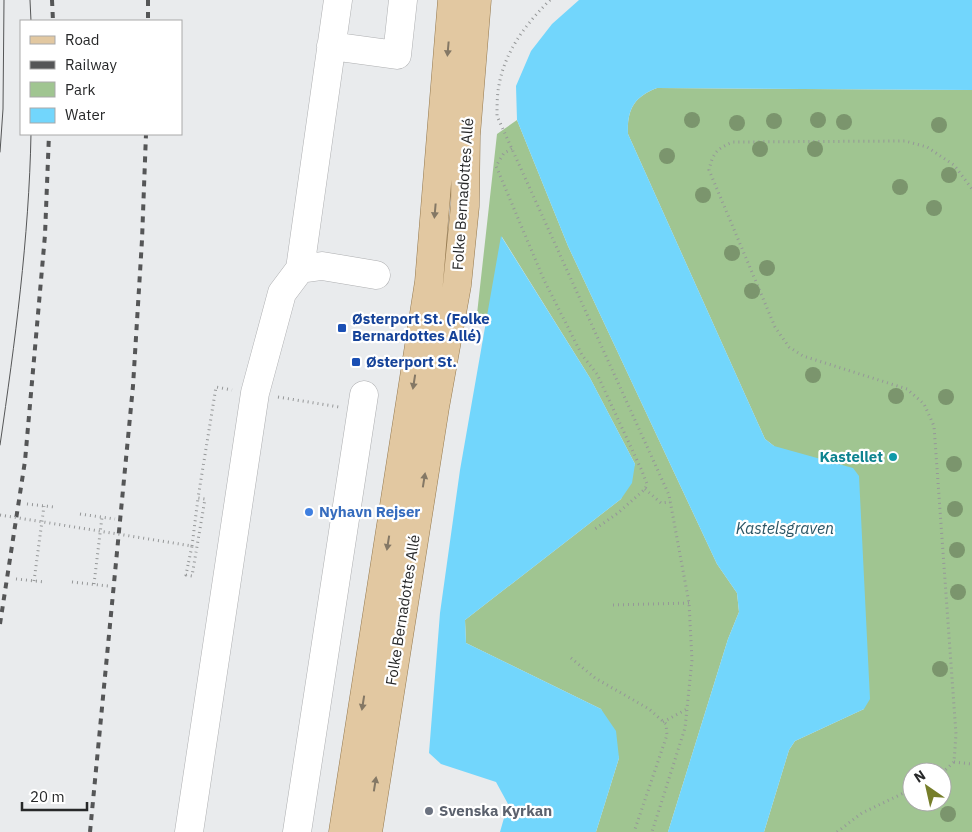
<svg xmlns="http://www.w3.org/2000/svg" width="972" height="832" font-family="'IBM Plex Sans',sans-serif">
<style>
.green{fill:#a0c591;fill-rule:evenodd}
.water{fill:#72d6fc}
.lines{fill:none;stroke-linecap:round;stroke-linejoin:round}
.minor-casing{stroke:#aeafb1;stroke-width:29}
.major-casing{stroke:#94794f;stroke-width:29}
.path{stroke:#959798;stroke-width:3;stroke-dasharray:1 4;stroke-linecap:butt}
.minor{stroke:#fff;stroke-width:28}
.major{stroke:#e2c8a1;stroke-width:28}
.tram{stroke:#555657;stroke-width:1}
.rail{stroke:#555657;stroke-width:4;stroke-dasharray:6 6;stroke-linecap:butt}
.path-bridge{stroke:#959798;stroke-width:3;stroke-dasharray:1 4;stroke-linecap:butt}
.tree{fill:#7b956d}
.oneway{fill:#847865}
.transit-dot{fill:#1a4fb4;stroke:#fff;stroke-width:2}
.culture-dot{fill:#0f9aa8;stroke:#fff;stroke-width:2}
.shop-dot{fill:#3f7fe0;stroke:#fff;stroke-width:2}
.worship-dot{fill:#6b7280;stroke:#fff;stroke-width:2}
.labels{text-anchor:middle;stroke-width:4.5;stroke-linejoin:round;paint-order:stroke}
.street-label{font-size:15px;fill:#272829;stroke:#fff}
.transit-label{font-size:15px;font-weight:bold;fill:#164399;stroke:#fff;text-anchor:start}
.culture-label{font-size:15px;font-weight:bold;fill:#0d838f;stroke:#fff;text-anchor:end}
.shop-label{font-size:15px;font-weight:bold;fill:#366cbe;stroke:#fff;text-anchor:start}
.worship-label{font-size:15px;font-weight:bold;fill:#5b616d;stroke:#fff;text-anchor:start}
.water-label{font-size:16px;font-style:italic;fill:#2a5565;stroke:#fff}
</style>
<rect width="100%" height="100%" fill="#e9ebed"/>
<path class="green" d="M657 88 972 90V832H764L789 750 795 741 864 709 774 446 765 439 628 134C627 109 634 97 657 88ZM912 772H942V802H912Z
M517 120 568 246 717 564 737 593 739 612 728 639 668 832H596L619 758 601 709 466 643 465 620 621 499 635 464 590 378 502 237 487 325 477 314 497 134Z"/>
<path class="water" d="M579 0H972V90L657 88C634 97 627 109 628 134L765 439 774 446 853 468 859 476 870 699 864 709 795 741 789 750 764 832H668L728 639 739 612 737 593 717 564 568 246 517 120 516 86 531 51 552 24Z
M501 236 590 378 635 464 632 483 621 499 465 620 466 643 601 709 616 731 619 758 596 832H500L508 804 496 782 441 764 429 753 440 613 460 470Z"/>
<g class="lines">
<defs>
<path id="minor" d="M331 46 397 55 403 0
M300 269 338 0
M189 832 255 393 282 293 300 269 322 266 376 275
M297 832 364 395"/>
<path id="major" d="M343 832 429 282 452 0
M368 832 435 407 457 285 465 206 466 135 477 0"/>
</defs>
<use href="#minor" class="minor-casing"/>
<use href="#major" class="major-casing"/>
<path class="path" d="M550 0C526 24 505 51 499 85 497 95 497 106 497 116L669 495 689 603 692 660 685 728 652 832
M512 149 504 153 496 166 544 280 582 355 597 374 642 471 647 484 645 489 618 513 595 529
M278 397 339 407
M645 489 661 503 670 502
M27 504 54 507
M80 514 115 519
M192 546 198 498
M188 565 186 575 192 576 205 499 198 498 216 387 232 390
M16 579 45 582
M34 581 44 506
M72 582 108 586
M94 584 102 517
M613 605 689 603
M571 658 595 678 649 709 666 724 667 735 634 832
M663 722 687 709
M954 762 972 764
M942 773 954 762 956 734 934 426 924 404 907 389 803 356 789 347 775 327 709 170C713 153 716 149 733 142L905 141 927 147 954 165 972 189
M837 832 862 813 912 789"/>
<use href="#minor" class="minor"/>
<use href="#major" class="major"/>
<path class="tram" d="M30 0 31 21
M0 152 3 109 4 0
M0 445C15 342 29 238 31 134"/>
<path class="rail" d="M52 0 53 21
M148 0V21
M0 624 25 461 45 235 49 134
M90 832 133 386 142 240 146 134"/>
<path class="path-bridge" d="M0 515 192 546 188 565"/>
</g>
<g class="tree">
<circle cx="692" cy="120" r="8"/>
<circle cx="818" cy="120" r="8"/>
<circle cx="774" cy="121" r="8"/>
<circle cx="844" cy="122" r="8"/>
<circle cx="737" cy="123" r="8"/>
<circle cx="939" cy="125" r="8"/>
<circle cx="760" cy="149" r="8"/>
<circle cx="815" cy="149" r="8"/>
<circle cx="667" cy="156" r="8"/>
<circle cx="949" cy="175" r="8"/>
<circle cx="900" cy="187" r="8"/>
<circle cx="703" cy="195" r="8"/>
<circle cx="934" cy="208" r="8"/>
<circle cx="732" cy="253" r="8"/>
<circle cx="767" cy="268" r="8"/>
<circle cx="752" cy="291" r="8"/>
<circle cx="813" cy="375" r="8"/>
<circle cx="896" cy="396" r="8"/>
<circle cx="946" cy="397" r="8"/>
<circle cx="954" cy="464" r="8"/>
<circle cx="955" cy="509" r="8"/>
<circle cx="957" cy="550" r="8"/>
<circle cx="958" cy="592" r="8"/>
<circle cx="940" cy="669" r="8"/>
<circle cx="948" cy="814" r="8"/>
</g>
<defs><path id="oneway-solid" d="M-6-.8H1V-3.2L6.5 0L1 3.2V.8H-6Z" transform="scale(1.25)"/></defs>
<g class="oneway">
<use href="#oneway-solid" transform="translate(448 49) rotate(95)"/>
<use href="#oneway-solid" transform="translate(435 211) rotate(95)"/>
<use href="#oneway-solid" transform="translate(414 382) rotate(99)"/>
<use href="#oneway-solid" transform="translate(424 480) rotate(-81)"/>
<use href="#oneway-solid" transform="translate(388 543) rotate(99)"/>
<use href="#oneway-solid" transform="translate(363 703) rotate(99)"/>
<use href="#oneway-solid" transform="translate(375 784) rotate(-81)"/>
</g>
<g class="transit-dot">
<rect x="337" y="323" width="10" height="10" rx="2.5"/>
<rect x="351" y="357" width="10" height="10" rx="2.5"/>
</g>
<circle class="culture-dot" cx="893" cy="457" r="5"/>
<circle class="shop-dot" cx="309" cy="512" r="5"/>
<circle class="worship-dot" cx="429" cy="811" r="5"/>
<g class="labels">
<g class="street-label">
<text transform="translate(463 194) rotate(-86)" y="5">Folke Bernadottes Allé</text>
<text transform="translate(403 610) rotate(-81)" y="5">Folke Bernadottes Allé</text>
</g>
<g class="transit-label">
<text x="352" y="324">Østerport St. (Folke<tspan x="352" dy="17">Bernardottes Allé)</tspan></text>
<text x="366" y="367">Østerport St.</text>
</g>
<g class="culture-label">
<text x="883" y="462">Kastellet</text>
</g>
<g class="shop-label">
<text x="319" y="517">Nyhavn Rejser</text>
</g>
<g class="worship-label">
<text x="439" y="816">Svenska Kyrkan</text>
</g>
<g class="water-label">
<text x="785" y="534">Kastelsgraven</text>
</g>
</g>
<rect x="20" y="20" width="162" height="115" fill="#ffffff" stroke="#a9a9a9"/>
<rect x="30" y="36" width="25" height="8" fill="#e2c8a1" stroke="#a9a9a9"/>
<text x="65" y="45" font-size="15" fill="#272829">Road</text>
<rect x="30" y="61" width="25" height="8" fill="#555657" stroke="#a9a9a9"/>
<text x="65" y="70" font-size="15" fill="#272829">Railway</text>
<rect x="30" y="82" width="25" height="15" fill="#a0c591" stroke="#a9a9a9"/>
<text x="65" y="95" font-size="15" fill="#272829">Park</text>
<rect x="30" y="108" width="25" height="15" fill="#72d6fc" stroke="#a9a9a9"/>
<text x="65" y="120" font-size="15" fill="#272829">Water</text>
<g transform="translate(927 787) rotate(326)"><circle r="24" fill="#ffffff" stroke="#a9a9a9"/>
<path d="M0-4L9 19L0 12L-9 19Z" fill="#767e2a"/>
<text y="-8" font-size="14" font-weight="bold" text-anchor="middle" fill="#272829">N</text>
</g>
<path d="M22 802v8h65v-8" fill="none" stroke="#272829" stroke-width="2.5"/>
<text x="30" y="802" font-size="15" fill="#272829" stroke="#ffffff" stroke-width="4" paint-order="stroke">20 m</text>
</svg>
